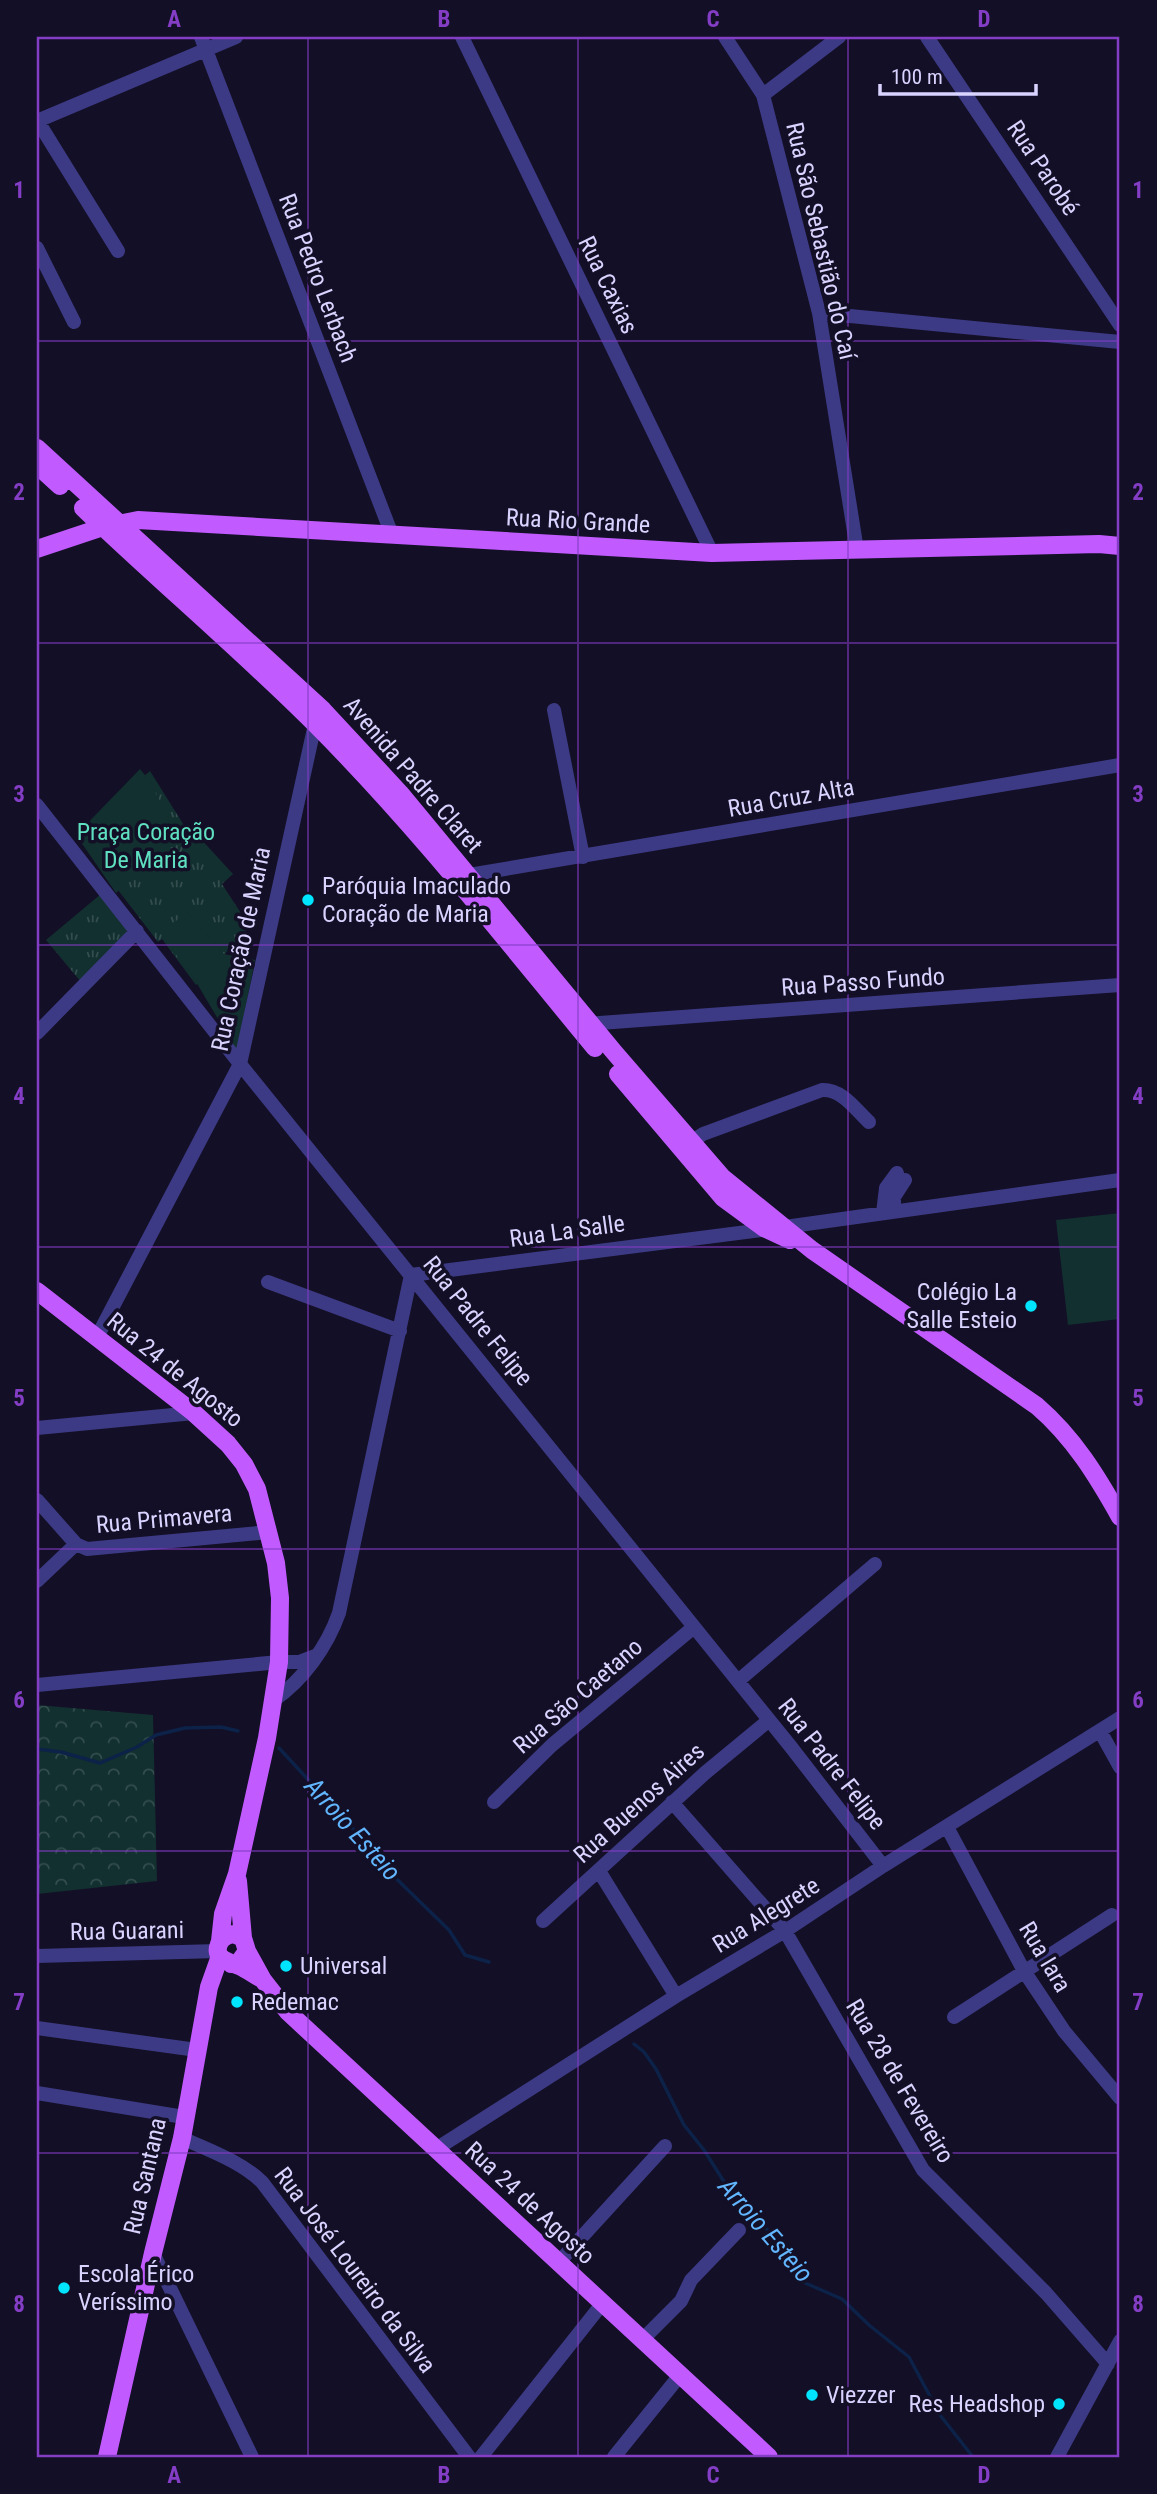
<svg xmlns="http://www.w3.org/2000/svg" width="1157" height="2494" font-family="'Roboto Condensed',sans-serif">
<style>
.grass{fill:url(#grass-tufts)}
.forest{fill:url(#forest-crowns)}
.garden{fill:#12302f}
.lines{fill:none;stroke-linecap:round;stroke-linejoin:round}
.stream{stroke:#0c2248;stroke-width:3.5}
.minor{stroke:#3d3a85;stroke-width:14}
.major{stroke:#c25bff;stroke-width:18}
.grid{fill:none;stroke:#843dc5;stroke-width:2;stroke-opacity:0.55}
.poi-dot{fill:#00e5ff;stroke:#130f26;stroke-width:2.5}
.labels{text-anchor:middle;stroke-width:7;stroke-linejoin:round;paint-order:stroke}
.street-label{font-size:24px;fill:#d9d4ff;stroke:#130f26}
.park-label{font-size:24px;fill:#5fe0c0;stroke:#130f26}
.poi-label{font-size:24px;fill:#d9d4ff;stroke:#130f26;text-anchor:start}
.water-label{font-size:26px;font-style:italic;fill:#62b6ff;stroke:#130f26}
.neatline{fill:none;stroke:#843dc5;stroke-width:2.5}
.grid-label{font-size:23px;text-anchor:middle;font-weight:bold;fill:#843dc5}
</style>
<defs>
<pattern id="grass-tufts" width="24" height="20" patternUnits="userSpaceOnUse" patternTransform="scale(1.75)"><rect width="24" height="20" fill="#12302f"/><path d="M3 7l-1-3M5 7V3M7 7l1-3M15 17l-1-3M17 17v-4M19 17l1-3" fill="none" stroke="#344d4e"/></pattern>
<pattern id="forest-crowns" width="20" height="18" patternUnits="userSpaceOnUse" patternTransform="scale(1.75)"><rect width="20" height="18" fill="#12302f"/><path d="M2 6a3 3 0 1 1 6 0M12 15a3 3 0 1 1 6 0" fill="none" stroke="#344d4e"/></pattern>
</defs>
<rect width="100%" height="100%" fill="#130f26"/>
<path class="grass" d="M150 771 185 827 187 824 233 874 222 884 250 927 196 985 162 939 158 942 118 890 81 830Z
M101 894 132 931 81 982 46 940Z"/>
<path class="forest" d="M37 1705 153 1715 157 1881 37 1894Z"/>
<path class="garden" d="M140 769 149 780 174 829 145 867 116 893 76 835Z
M186 911 224 954 255 960 237 1051 196 982 162 935Z
M1120 1213V1319L1068 1325 1056 1220Z"/>
<g class="lines">
<path class="stream" d="M279 1748 350 1825 373 1856 449 1930 465 1955 489 1962
M37 1749 61 1752 100 1763 137 1747 156 1735 185 1728 221 1727 238 1731
M634 2044 644 2052 656 2069 684 2125 704 2150 738 2204 769 2231 790 2255 803 2282 842 2299 869 2325 909 2357 940 2415 973 2457"/>
<path class="minor" d="M201 37 392 535
M462 37 712 553
M725 37 763 95 819 313 857 550
M927 37 1120 325
M763 95 839 37
M37 120 118 251
M37 121 236 37
M37 248 74 322
M819 313 1120 342
M554 710 583 857
M37 805 240 1064 791 1747 883 1866
M469 875 1120 765
M586 1024 1120 985
M37 1033 137 931
M691 1142 703 1134 822 1090C842 1089 855 1109 869 1122
M894 1211V1197L905 1180
M883 1213 886 1188 897 1173
M411 1275 785 1227 1120 1180
M268 1282 400 1331
M97 1337 240 1064 315 724 319 717
M37 1428 194 1413
M37 1500 76 1544
M37 1581 76 1544 87 1549 269 1532
M738 1681 875 1564
M37 1685 279 1662H299L315 1656
M274 1700C303 1680 327 1647 339 1613L411 1275
M1100 1731 1120 1767
M494 1802 552 1745 694 1627
M672 1802 785 1931 923 2170 1046 2293 1108 2364
M947 1827 1024 1971 1064 2031 1120 2098
M599 1871 676 1996
M543 1921 705 1773 768 1721
M37 1956 218 1951
M954 2017 1112 1915
M37 2028 197 2050
M37 2093 184 2117
M182 2138C210 2151 240 2161 262 2182L469 2457
M436 2149 676 1996 785 1931 883 1866 1120 1718
M153 2253 252 2457
M558 2263 665 2146
M642 2340 681 2301 691 2280 739 2230
M481 2457 602 2304
M614 2457 681 2374
M1057 2457 1120 2341"/>
<path class="major" d="M37 448 323 710 400 793 614 1052 722 1177 812 1250 1037 1406C1074 1438 1097 1476 1120 1517
M37 465 60 486
M83 508C159 581 240 649 315 724 416 825 504 938 595 1048
M37 549 103 527 138 520 712 553 1099 544 1120 546
M618 1074 723 1198 764 1228 790 1240
M37 1291 194 1413 228 1444 244 1464 257 1489 276 1563 280 1598 279 1662 267 1738 237 1874 223 1914 220 1941
M238 1881 243 1938
M247 1951 263 1980 288 2012 769 2457
M231 1964 239 1962 247 1951 243 1938 233 1934C227 1936 222 1937 219 1944 213 1959 229 1962 239 1966 246 1969 253 1974 260 1978
M107 2457 153 2253 182 2138 209 1987 220 1956"/>
</g>
<path class="grid" d="M308 37V2457M578 37V2457M848 37V2457M37 341H1120M37 643H1120M37 945H1120M37 1247H1120M37 1549H1120M37 1851H1120M37 2153H1120"/>
<g class="poi-dot">
<circle cx="308" cy="900" r="7"/>
<circle cx="1031" cy="1306" r="7"/>
<circle cx="286" cy="1966" r="7"/>
<circle cx="237" cy="2002" r="7"/>
<circle cx="64" cy="2288" r="7"/>
<circle cx="812" cy="2395" r="7"/>
<circle cx="1059" cy="2404" r="7"/>
</g>
<g class="labels">
<g class="street-label">
<text transform="translate(1043 168) rotate(56)" y="8">Rua Parobé</text>
<text transform="translate(821 241) rotate(77)" y="8">Rua São Sebastião do Caí</text>
<text transform="translate(318 278) rotate(69)" y="8">Rua Pedro Lerbach</text>
<text transform="translate(608 285) rotate(64)" y="8">Rua Caxias</text>
<text transform="translate(578 521) rotate(3)" y="8">Rua Rio Grande</text>
<text transform="translate(413 775) rotate(49)" y="8">Avenida Padre Claret</text>
<text transform="translate(791 798) rotate(-10)" y="8">Rua Cruz Alta</text>
<text transform="translate(241 949) rotate(-78)" y="8">Rua Coração de Maria</text>
<text transform="translate(863 982) rotate(-4)" y="8">Rua Passo Fundo</text>
<text transform="translate(567 1231) rotate(-8)" y="8">Rua La Salle</text>
<text transform="translate(478 1321) rotate(51)" y="8">Rua Padre Felipe</text>
<text transform="translate(175 1370) rotate(39)" y="8">Rua 24 de Agosto</text>
<text transform="translate(164 1519) rotate(-5)" y="8">Rua Primavera</text>
<text transform="translate(578 1696) rotate(-41)" y="8">Rua São Caetano</text>
<text transform="translate(832 1764) rotate(52)" y="8">Rua Padre Felipe</text>
<text transform="translate(639 1803) rotate(-42)" y="8">Rua Buenos Aires</text>
<text transform="translate(766 1915) rotate(-32)" y="8">Rua Alegrete</text>
<text transform="translate(127 1931) rotate(-1)" y="8">Rua Guarani</text>
<text transform="translate(1045 1957) rotate(59)" y="8">Rua Iara</text>
<text transform="translate(900 2081) rotate(59)" y="8">Rua 28 de Fevereiro</text>
<text transform="translate(145 2176) rotate(-77)" y="8">Rua Santana</text>
<text transform="translate(530 2203) rotate(43)" y="8">Rua 24 de Agosto</text>
<text transform="translate(355 2270) rotate(53)" y="8">Rua José Loureiro da Silva</text>
</g>
<g class="park-label">
<text x="146" y="840">Praça Coração<tspan x="146" dy="28">De Maria</tspan></text>
</g>
<g class="poi-label">
<text x="322" y="894">Paróquia Imaculado<tspan x="322" dy="28">Coração de Maria</tspan></text>
<text x="1017" y="1300" text-anchor="end">Colégio La<tspan x="1017" dy="28">Salle Esteio</tspan></text>
<text x="300" y="1974">Universal</text>
<text x="251" y="2010">Redemac</text>
<text x="78" y="2282">Escola Érico<tspan x="78" dy="28">Veríssimo</tspan></text>
<text x="826" y="2403">Viezzer</text>
<text x="1045" y="2412" text-anchor="end">Res Headshop</text>
</g>
<g class="water-label">
<text transform="translate(353 1829) rotate(48)" y="9">Arroio Esteio</text>
<text transform="translate(766 2230) rotate(49)" y="9">Arroio Esteio</text>
</g>
</g>
<rect width="1157" height="2494" fill="none" stroke="#130f26" stroke-width="77"/>
<path d="M880 84v10h156v-10" fill="none" stroke="#d9d4ff" stroke-width="3.5"/>
<text x="891" y="84" font-size="21" fill="#d9d4ff" stroke="#130f26" stroke-width="5" paint-order="stroke">100 m</text>
<rect x="38" y="38" width="1080" height="2418" class="neatline"/>
<g class="grid-label">
<text x="174" y="27">A</text>
<text x="444" y="27">B</text>
<text x="713" y="27">C</text>
<text x="984" y="27">D</text>
<text x="19" y="198">1</text>
<text x="1138" y="198">1</text>
<text x="19" y="500">2</text>
<text x="1138" y="500">2</text>
<text x="19" y="802">3</text>
<text x="1138" y="802">3</text>
<text x="19" y="1104">4</text>
<text x="1138" y="1104">4</text>
<text x="19" y="1406">5</text>
<text x="1138" y="1406">5</text>
<text x="19" y="1708">6</text>
<text x="1138" y="1708">6</text>
<text x="19" y="2010">7</text>
<text x="1138" y="2010">7</text>
<text x="19" y="2312">8</text>
<text x="1138" y="2312">8</text>
<text x="174" y="2483">A</text>
<text x="444" y="2483">B</text>
<text x="713" y="2483">C</text>
<text x="984" y="2483">D</text>
</g>
</svg>
